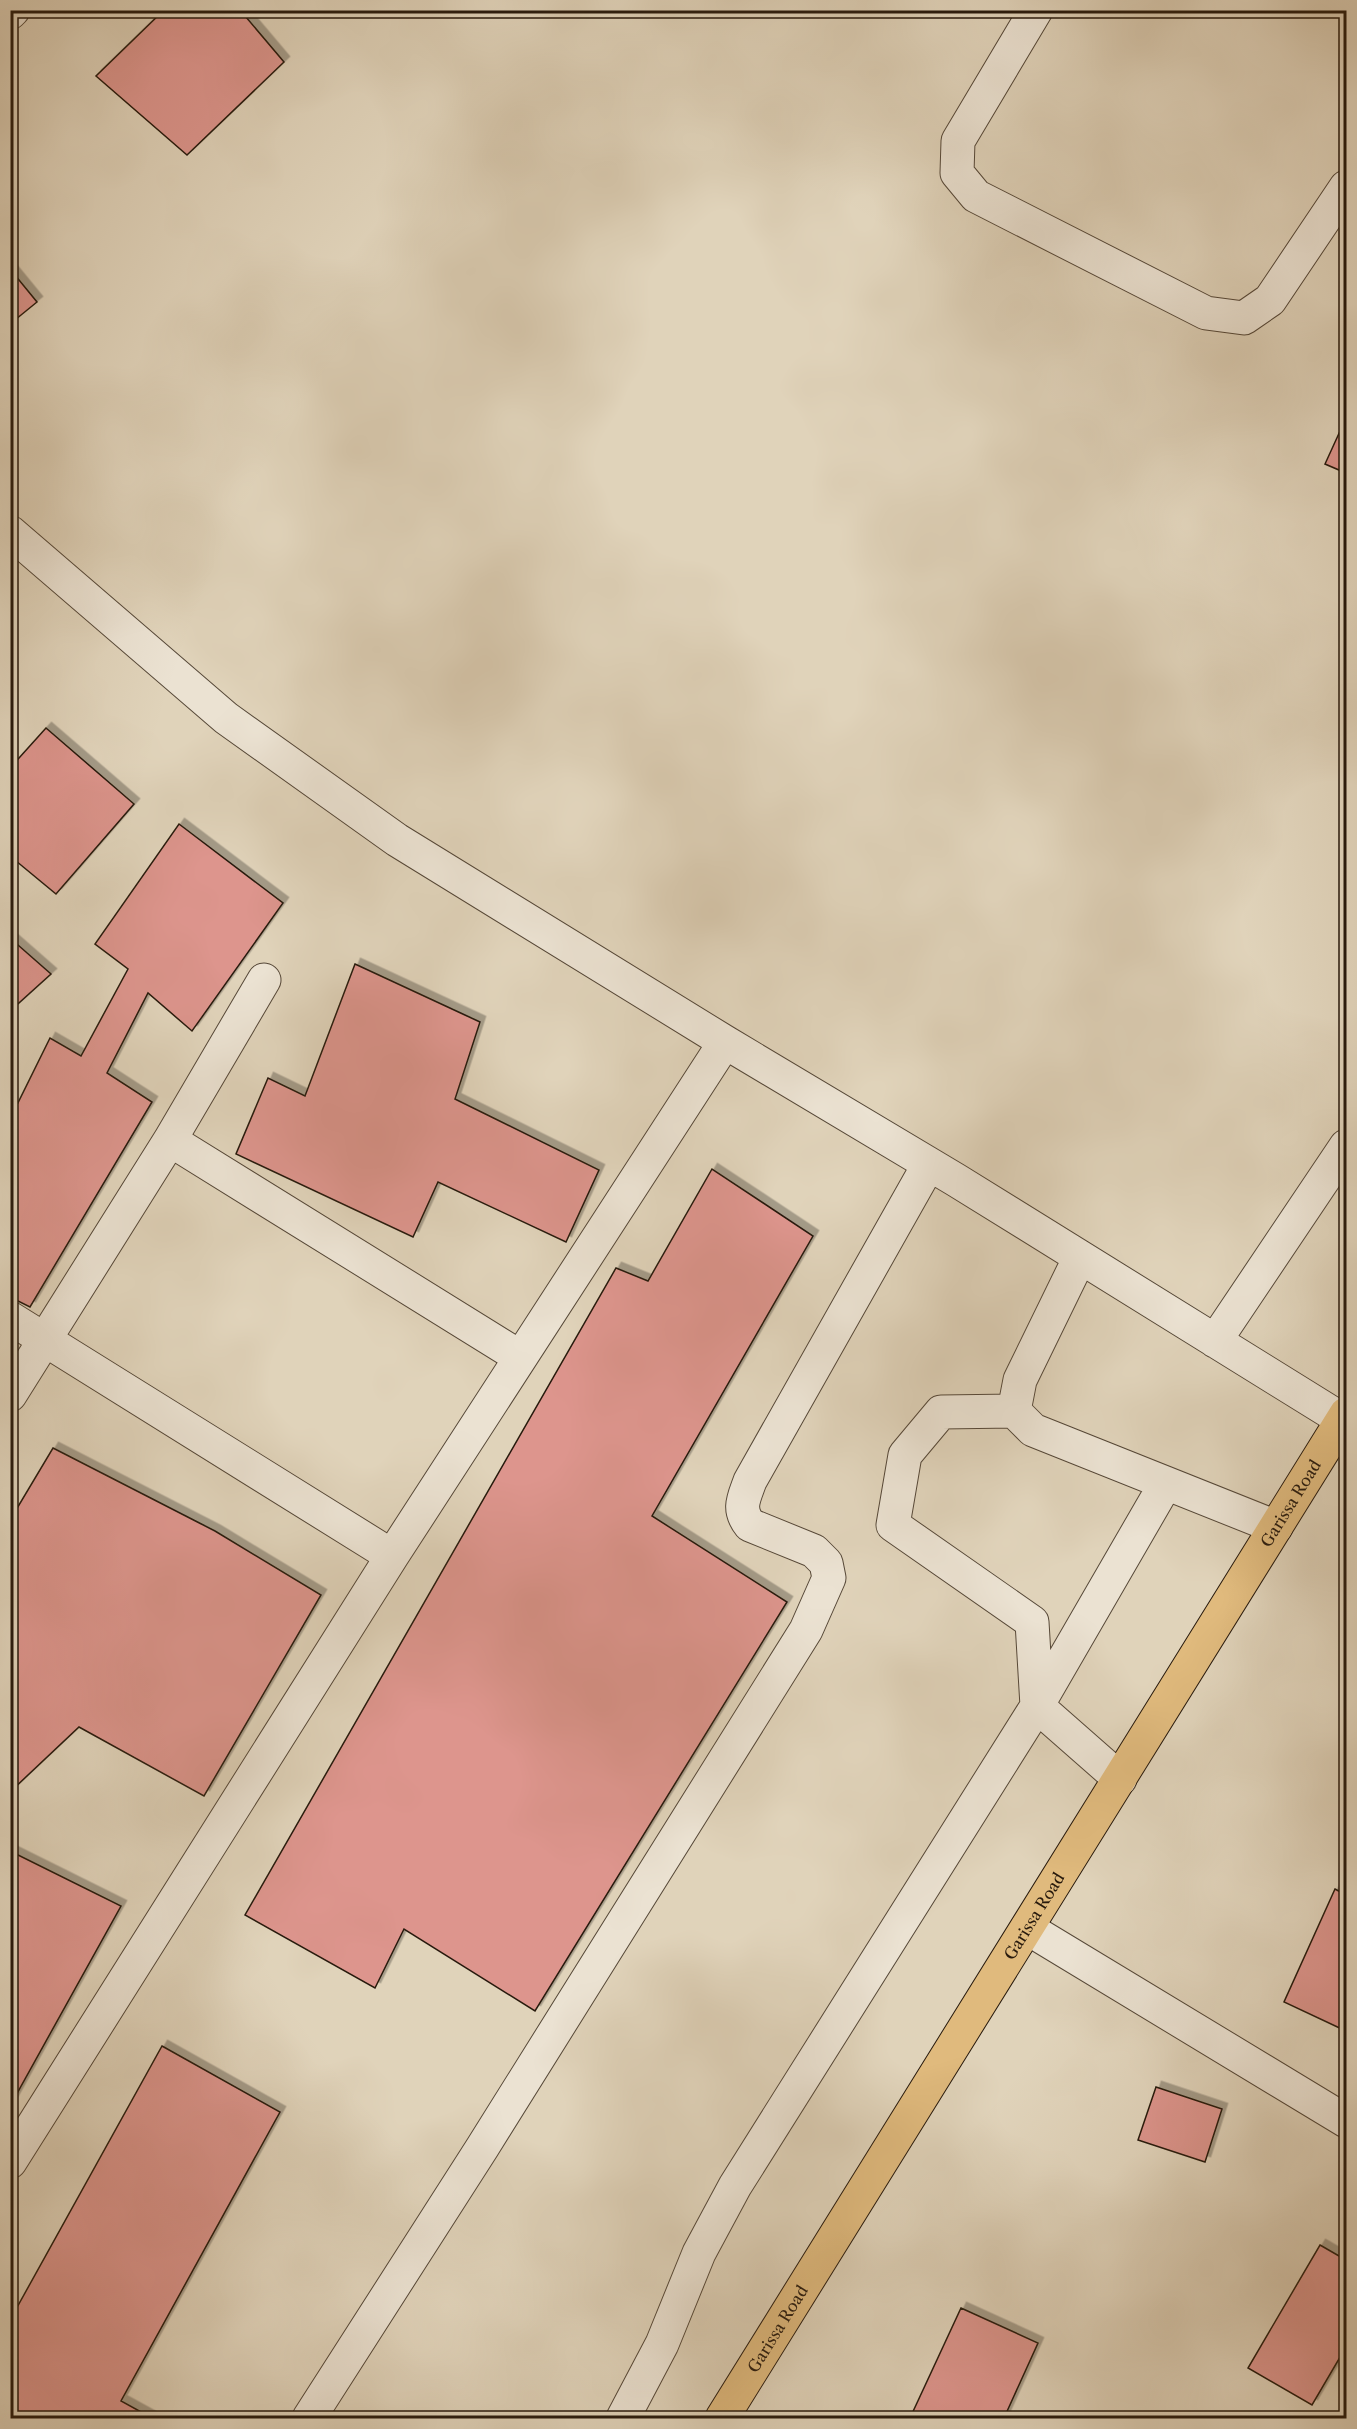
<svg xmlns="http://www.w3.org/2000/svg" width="1357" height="2429" font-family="'Libre Caslon Text',serif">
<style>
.building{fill:#dd958d;stroke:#281a0d;stroke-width:1.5;filter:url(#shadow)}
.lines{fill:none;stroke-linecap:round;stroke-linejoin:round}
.minor-casing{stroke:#564838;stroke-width:35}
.highway-casing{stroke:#281a0d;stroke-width:35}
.minor{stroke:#ebe2d2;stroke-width:33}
.highway{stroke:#e0ba7d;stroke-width:33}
.labels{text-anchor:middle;stroke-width:6;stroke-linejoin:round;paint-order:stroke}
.street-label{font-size:16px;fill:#281a0d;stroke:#ebe2d2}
</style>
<defs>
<filter id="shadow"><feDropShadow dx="5.5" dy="-5.5" stdDeviation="0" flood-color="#0004"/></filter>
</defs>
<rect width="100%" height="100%" fill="#e0d3ba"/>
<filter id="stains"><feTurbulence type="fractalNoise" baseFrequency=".00333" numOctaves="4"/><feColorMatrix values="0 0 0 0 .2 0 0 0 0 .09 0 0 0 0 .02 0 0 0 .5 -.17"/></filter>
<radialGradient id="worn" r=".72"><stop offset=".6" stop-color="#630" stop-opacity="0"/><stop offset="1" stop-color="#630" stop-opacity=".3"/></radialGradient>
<path class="building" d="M164 10H240L284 62 187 155 96 76Z
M10 269 37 302 10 324Z
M1346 418V473L1325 464Z
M46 728 134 804 56 894 10 856V768Z
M179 824 283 903 192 1031 148 993 107 1073 152 1102 30 1307 10 1297V1119L50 1038 81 1056 128 969 95 944Z
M10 938 51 974 10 1011Z
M355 964 480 1022 455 1099 599 1170 566 1242 438 1182 413 1237 236 1154 268 1078 305 1096Z
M712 1169 813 1236 652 1516 787 1602 535 2011 404 1929 375 1988 245 1915 616 1268 648 1281Z
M53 1448 215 1531 321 1595 204 1796 79 1727 10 1792V1520Z
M10 1851 121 1906 10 2106Z
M1335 1889 1346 1895V2031L1284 2002Z
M162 2046 280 2112 121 2401 152 2418H10V2320Z
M1156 2087 1222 2109 1205 2162 1138 2140Z
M1320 2245 1346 2260V2347L1312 2405 1248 2368Z
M961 2308 1038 2343 1004 2418H910Z"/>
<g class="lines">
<defs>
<path id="minor" d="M1036 10 958 141 957 173 976 196 1206 313 1244 318 1270 300 1346 187
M10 13 13 10
M10 532 226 718 397 840 725 1042 956 1180 1343 1420
M170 1140 520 1357
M1080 1257 1020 1380 1014 1411 1033 1430 1276 1527
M10 1318 392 1556
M1215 1341 1346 1146
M10 1395 170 1140 264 980
M1014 1411 941 1412 905 1455 893 1525 1032 1622 1037 1706 1120 1779
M1027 1928 1346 2121
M10 2162 392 1556 725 1042
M309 2418 482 2148 806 1630 829 1578 826 1563 814 1551 750 1525C737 1509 744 1498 750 1481L929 1164
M623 2418 662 2344 699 2253 735 2186 1037 1706 1166 1483"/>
<g id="highway">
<path id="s1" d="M722 2418 1346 1414"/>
</g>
</defs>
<use href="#minor" class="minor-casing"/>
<use href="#highway" class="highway-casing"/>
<use href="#minor" class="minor"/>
<use href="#highway" class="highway"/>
</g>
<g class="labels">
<g class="street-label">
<text dy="6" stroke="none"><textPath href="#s1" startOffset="1077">Garissa Road</textPath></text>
<text dy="6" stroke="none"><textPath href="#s1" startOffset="591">Garissa Road</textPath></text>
<text dy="6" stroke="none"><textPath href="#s1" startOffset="105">Garissa Road</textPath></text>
</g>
</g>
<rect width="1357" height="2429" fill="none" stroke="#e0d3ba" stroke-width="36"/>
<rect x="12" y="12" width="1333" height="2405" fill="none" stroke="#281a0d" stroke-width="3"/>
<rect x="18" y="18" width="1321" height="2393" fill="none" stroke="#281a0d" stroke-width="1.5"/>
<rect width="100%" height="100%" filter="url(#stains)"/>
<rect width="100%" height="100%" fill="url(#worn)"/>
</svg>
